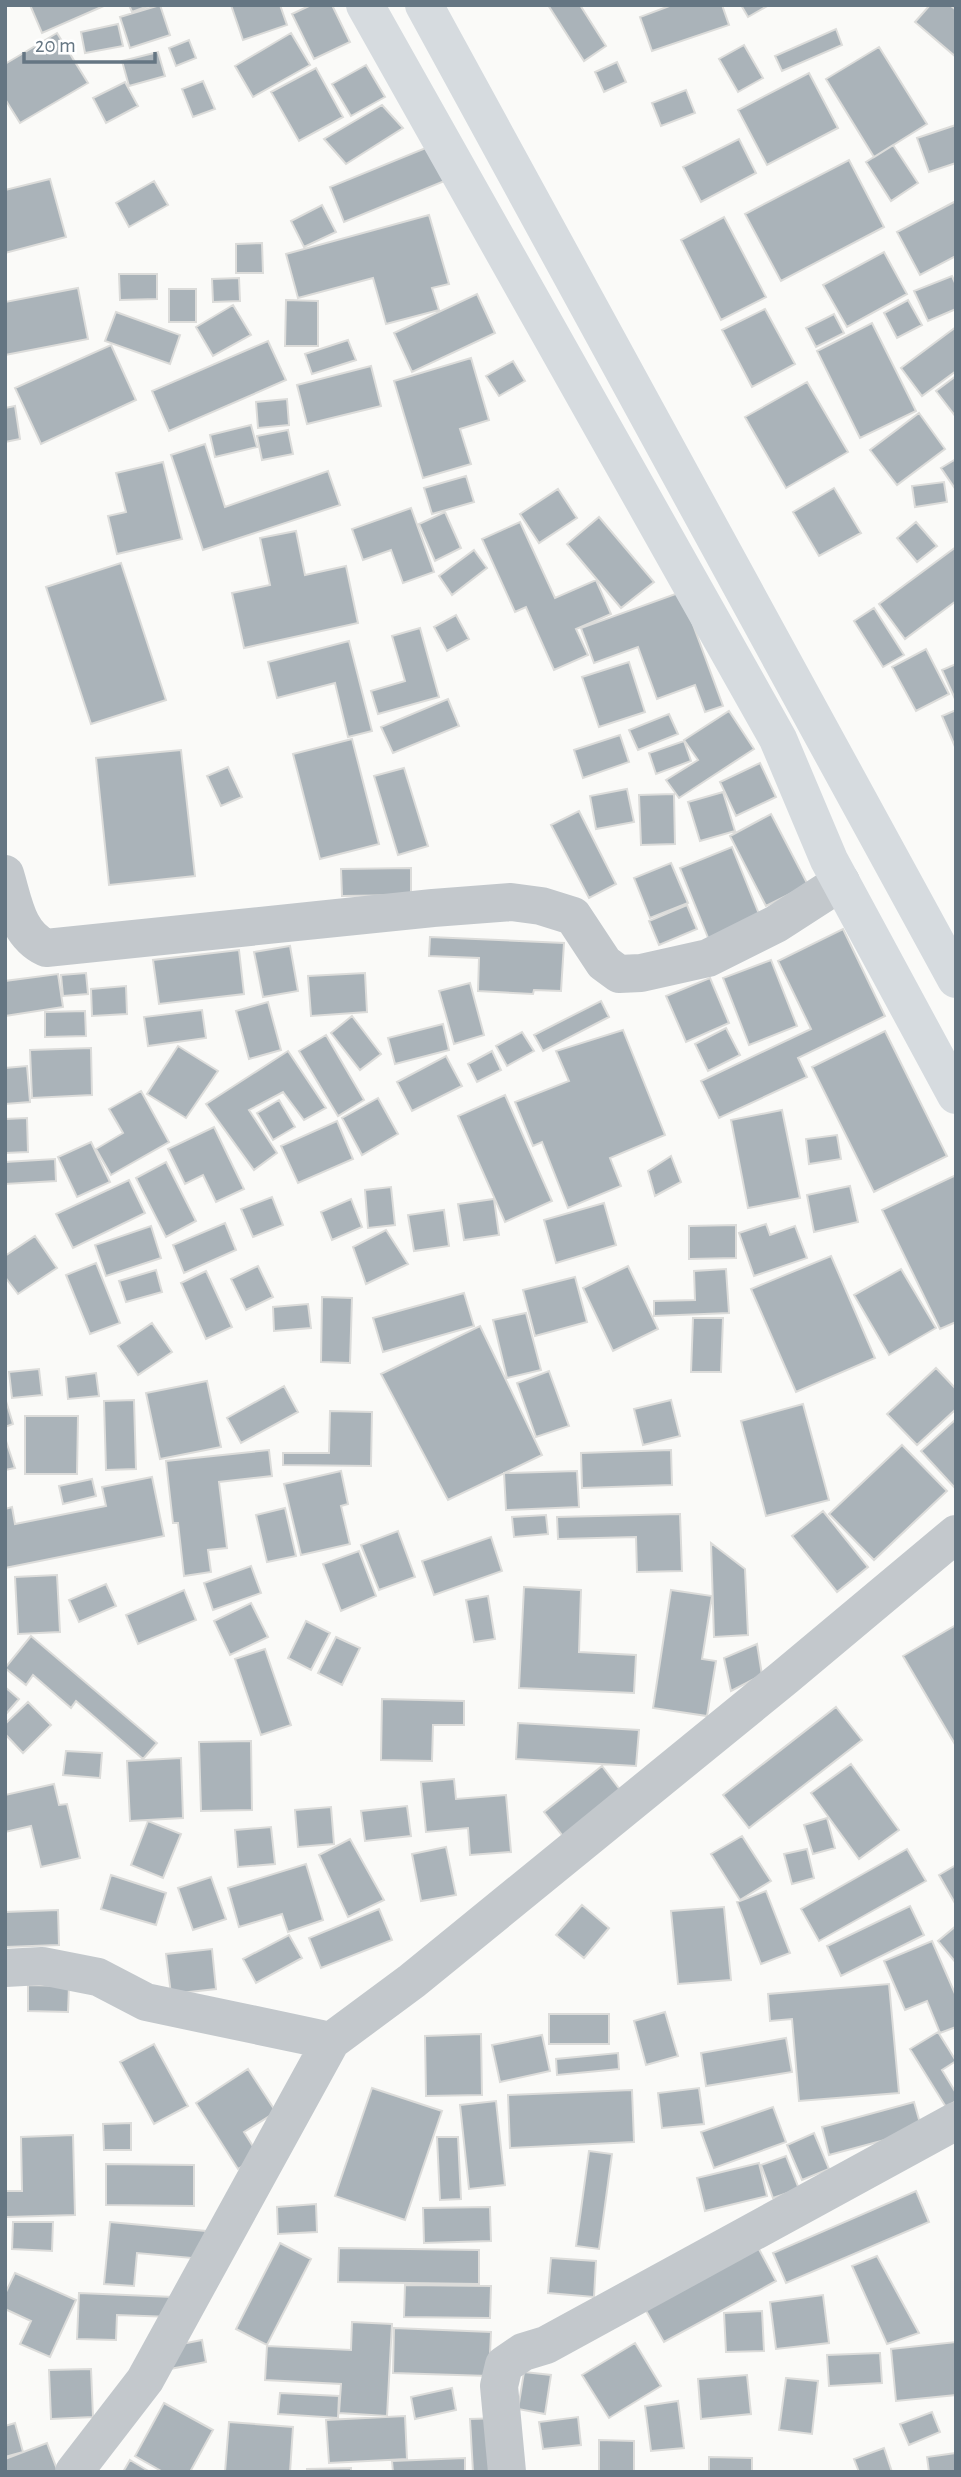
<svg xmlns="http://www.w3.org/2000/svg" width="961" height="2477" font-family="'Alegreya Sans',sans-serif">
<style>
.building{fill:#aab3b9;stroke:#dcdcda;stroke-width:2}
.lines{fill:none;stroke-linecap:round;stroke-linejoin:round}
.street{stroke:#c3c8cc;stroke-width:38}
.secondary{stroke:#d6dbdf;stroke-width:38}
</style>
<rect width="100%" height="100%" fill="#fafaf8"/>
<path class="building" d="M30 5H106L42 33Z
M129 5H151L132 12Z
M160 5 170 35 130 48 120 17Z
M231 5H280L287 25 243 40Z
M311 5H332L350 42 314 59 292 14Z
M548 5H580L606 46 584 61Z
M672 5H722L729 25 652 51 640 17Z
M741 5H769L748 17Z
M930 5H950L956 10V57L915 22Z
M118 24 123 46 85 53 81 32Z
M836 29 842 45 782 71 775 56Z
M57 33 88 83 20 123 5 99V64Z
M291 33 310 65 253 97 235 66Z
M189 40 196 58 176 66 169 48Z
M744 45 763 78 738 92 719 59Z
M879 47 927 124 874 157 826 79Z
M158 52 165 76 129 86 122 61Z
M617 62 626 82 604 92 595 72Z
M366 65 385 97 351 116 332 84Z
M316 68 343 117 299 141 271 92Z
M809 73 838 128 767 165 738 110Z
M203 81 215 109 193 117 182 89Z
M125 82 138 106 106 123 93 98Z
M686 90 695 113 661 126 652 103Z
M382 105 403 128 346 164 324 139Z
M956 125V163L929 172 917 138Z
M739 139 756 173 701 202 683 167Z
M433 145 447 180 344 222 330 187Z
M893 145 918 183 891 201 866 162Z
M849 160 884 227 781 281 745 214Z
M50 179 66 237 5 253V190Z
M154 181 168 205 129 227 116 203Z
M956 201V256L920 275 897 232Z
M322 205 336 232 304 247 291 221Z
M429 215 449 284 432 288 439 310 386 324 373 278 298 298 286 254Z
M724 217 766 297 721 320 681 240Z
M262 243 263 273H236V244Z
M884 252 907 294 847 327 823 285Z
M119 274H157V299L120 300Z
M952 276 956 285V309L928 321 914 291Z
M239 278 240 301 213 302 212 279Z
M78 288 88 339 5 355V302Z
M169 289H196V322H169Z
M477 294 495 333 412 372 394 333Z
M286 300 318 301V346H285Z
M908 300 922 325 897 338 884 313Z
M233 305 251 335 213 356 196 327Z
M765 309 795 364 752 387 722 330Z
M116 312 180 335 170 364 105 341Z
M834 314 844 333 816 347 806 328Z
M872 323 916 411 860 438 817 351Z
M956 327V371L922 396 901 368Z
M348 340 356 360 312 374 305 354Z
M268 341 286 380 169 431 152 391Z
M111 345 136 400 41 444 15 388Z
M471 358 489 420 460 429 471 464 423 478 394 381Z
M513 361 525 381 499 396 486 376Z
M371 366 381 406 307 424 297 385Z
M956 376V417L936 391Z
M807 382 848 452 786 488 745 417Z
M287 399 289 425 258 428 256 402Z
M15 406 20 439 5 442V408Z
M919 413 945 449 897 485 870 450Z
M251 425 257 447 215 457 210 435Z
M288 430 293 454 262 460 257 436Z
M205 444 225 507 328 471 340 505 203 550 171 455Z
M956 459V490L941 468Z
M163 462 182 539 117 554 108 516 126 512 116 473Z
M466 476 474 502 432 514 424 488Z
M944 482 947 502 915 507 912 486Z
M834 488 861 533 819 556 793 512Z
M558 489 577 518 539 543 520 514Z
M411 508 434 572 403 583 391 550 363 560 352 529Z
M445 512 461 548 435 561 419 524Z
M599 517 654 582 621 608 567 544Z
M520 522 555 598 596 580 611 614 576 629 588 655 554 670 526 607 515 612 482 539Z
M916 522 937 546 917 562 897 538Z
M296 531 305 575 346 566 358 623 244 648 232 593 270 585 260 538Z
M956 547V601L905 639 879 604Z
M474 550 487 568 452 595 439 576Z
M121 563 166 700 91 724 46 587Z
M681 592 723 706 705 712 695 685 657 699 638 647 594 663 581 628Z
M874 608 904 655 883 667 854 621Z
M456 615 469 639 447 651 434 627Z
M420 628 439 697 378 714 371 691 405 681 392 636Z
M349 641 372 731 348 737 335 683 277 698 268 662Z
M926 649 949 694 916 711 892 667Z
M629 662 645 712 599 727 582 677Z
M956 664V701L942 670Z
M448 699 459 726 393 753 381 727Z
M956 710V749L942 716Z
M729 711 754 749 679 798 666 780 698 760 684 740Z
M669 714 678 734 638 750 629 730Z
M620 735 629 762 583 778 574 750Z
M352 739 379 844 320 859 293 754Z
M684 741 691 761 656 774 649 753Z
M181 750 195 876 109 885 96 758Z
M760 763 776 797 736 816 720 782Z
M228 767 242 797 221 806 207 776Z
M404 768 428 846 398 855 374 776Z
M627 789 634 822 596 829 590 796Z
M723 792 735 831 700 841 688 802Z
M674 794 675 844 641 845 639 795Z
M579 811 616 884 589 898 551 825Z
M771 814 808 885 766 906 730 836Z
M732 847 763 924 711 945 680 868Z
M671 863 688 903 650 918 634 878Z
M411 868V895L342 896 341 869Z
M687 905 697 929 659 945 649 921Z
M843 929 885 1016 798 1058 807 1077 719 1118 701 1081 811 1029 778 961Z
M430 937 564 943 561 991 534 990 533 994 478 991 479 958 429 956Z
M290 946 298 991 263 997 254 952Z
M239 950 244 994 159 1004 153 960Z
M771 960 797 1026 749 1045 723 978Z
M86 973 88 994 63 996 61 975Z
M365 973 367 1012 311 1016 308 976Z
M58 974 63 1007 5 1016V981Z
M710 978 729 1023 686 1042 666 996Z
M470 983 484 1035 454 1044 439 991Z
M126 986 127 1014 92 1016 91 989Z
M601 1001 609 1017 543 1051 534 1035Z
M268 1002 281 1050 249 1059 236 1011Z
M202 1010 206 1038 148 1046 144 1017Z
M85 1011 86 1036 45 1037V1012Z
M352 1016 381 1054 360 1070 331 1033Z
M443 1024 449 1050 395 1064 388 1038Z
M726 1028 740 1055 708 1071 695 1044Z
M623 1030 665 1135 610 1158 621 1186 568 1208 542 1142 533 1146 515 1102 569 1081 556 1051Z
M885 1031 947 1156 874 1192 812 1067Z
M522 1032 534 1051 507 1066 496 1046Z
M326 1035 364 1100 338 1116 299 1051Z
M178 1046 218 1071 186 1118 147 1094Z
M91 1048 92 1095 32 1098 30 1050Z
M288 1051 326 1108 304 1120 283 1092 249 1110 277 1153 254 1170 206 1104Z
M492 1051 501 1070 477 1082 468 1064Z
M446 1056 462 1086 412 1111 397 1082Z
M27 1066 30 1102 5 1104V1068Z
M141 1091 169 1142 111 1175 96 1149 123 1133 109 1109Z
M505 1095 552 1201 505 1222 458 1116Z
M378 1098 398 1134 362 1155 342 1118Z
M279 1100 295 1127 273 1140 257 1113Z
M782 1110 800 1198 748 1208 731 1120Z
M27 1118 28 1152 5 1153V1119Z
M337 1121 353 1159 298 1183 281 1146Z
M214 1127 244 1189 216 1202 203 1175 185 1184 168 1149Z
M837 1135 841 1159 809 1164 806 1139Z
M91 1142 110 1182 77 1197 58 1157Z
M671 1156 681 1182 655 1196 648 1171Z
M55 1159 56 1181 5 1184V1162Z
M166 1162 196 1221 166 1237 136 1178Z
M956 1175V1322L940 1329 882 1210Z
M129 1180 145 1213 73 1248 56 1214Z
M850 1186 858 1222 814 1232 807 1195Z
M391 1187 395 1225 368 1228 365 1190Z
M272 1197 283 1225 253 1237 241 1209Z
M351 1199 362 1227 332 1240 321 1212Z
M494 1199 499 1235 464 1240 458 1204Z
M604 1203 616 1245 556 1263 544 1220Z
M444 1210 449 1246 414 1251 408 1215Z
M225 1223 236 1250 184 1273 173 1245Z
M766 1224 770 1235 795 1226 807 1258 754 1276 739 1233Z
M736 1225V1258L689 1259V1226Z
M151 1226 161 1258 106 1276 95 1245Z
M386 1230 408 1264 366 1284 353 1247Z
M35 1236 57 1268 18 1294 5 1277V1256Z
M831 1256 875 1358 796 1392 751 1289Z
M96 1263 120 1323 90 1334 66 1275Z
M258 1266 273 1297 246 1310 231 1279Z
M628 1266 658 1329 613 1351 583 1288Z
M726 1269 729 1313 654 1316V1301L695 1300 694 1271Z
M901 1269 936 1328 889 1355 854 1295Z
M156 1270 162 1292 126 1302 119 1281Z
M206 1271 232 1327 206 1339 181 1283Z
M575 1277 587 1322 535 1336 523 1290Z
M464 1293 474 1326 383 1352 373 1318Z
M322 1297 352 1298 350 1363 321 1362Z
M308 1304 311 1328 274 1331 273 1307Z
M526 1313 541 1370 507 1378 493 1320Z
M693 1318H723L721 1372H691Z
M152 1323 172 1352 138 1375 118 1346Z
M480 1326 542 1455 448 1500 381 1374Z
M936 1368 956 1389V1409L917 1445 887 1414Z
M39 1369 42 1395 12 1398 9 1372Z
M549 1371 569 1426 536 1437 517 1383Z
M96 1373 99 1396 68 1399 66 1377Z
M207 1381 221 1447 160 1459 146 1393Z
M284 1386 298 1412 241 1443 227 1418Z
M5 1398 13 1424 5 1427Z
M134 1400 136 1469 106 1470 104 1401Z
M671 1400 680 1436 643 1445 634 1409Z
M803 1404 829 1500 766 1516 741 1421Z
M330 1411 372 1412 371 1466 283 1465V1453H329Z
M25 1416H78L77 1474H25Z
M956 1419V1487L955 1488 921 1451Z
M5 1438 15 1468 5 1470Z
M902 1445 947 1491 874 1560 829 1514Z
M269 1450 272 1476 219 1482 227 1548 208 1550 211 1572 184 1576 178 1523H173L166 1461Z
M671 1450 672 1485 582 1488 581 1453Z
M341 1471 348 1504 341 1506 350 1544 301 1555 284 1484Z
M577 1471 579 1507 506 1510 504 1473Z
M152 1477 164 1536 5 1568V1509L12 1507 15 1524 106 1506 102 1487Z
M92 1479 96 1496 63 1504 59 1486Z
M285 1508 296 1556 267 1562 256 1515Z
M823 1511 868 1567 837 1592 792 1536Z
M680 1514 682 1571 637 1572 636 1537 558 1539 557 1517Z
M546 1515 548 1534 514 1537 512 1517Z
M398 1531 415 1577 379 1590 361 1545Z
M491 1537 502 1571 434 1595 422 1561Z
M711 1543 745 1569 748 1635 714 1637Z
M359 1551 376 1596 341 1611 323 1564Z
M251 1566 261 1593 213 1610 204 1583Z
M57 1575 60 1632 18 1634 15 1577Z
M106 1584 116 1606 79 1622 69 1600Z
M524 1587 581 1590 579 1652 636 1655 634 1693 519 1688Z
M184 1590 196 1620 138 1644 126 1615Z
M671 1590 712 1596 702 1659 716 1661 707 1716 653 1708Z
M488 1596 495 1639 474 1642 466 1600Z
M251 1603 268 1637 230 1655 214 1621Z
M306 1621 330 1633 311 1670 288 1658Z
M956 1625V1746L903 1656Z
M31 1636 157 1743 143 1759 76 1701 71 1708 33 1675 26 1685 5 1668Z
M336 1637 360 1648 342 1685 318 1673Z
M757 1644 762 1675 731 1691 724 1658Z
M265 1649 291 1725 261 1735 235 1659Z
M5 1687 19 1699 5 1715Z
M382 1699 464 1701V1725H433L432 1761 381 1760Z
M28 1702 51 1725 23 1753 5 1734V1724Z
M836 1707 862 1740 749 1828 723 1795Z
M518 1723 639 1730 636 1766 516 1759Z
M251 1741 252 1810 201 1811 199 1742Z
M66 1751 102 1753 100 1778 63 1775Z
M181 1758 183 1818 130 1821 127 1761Z
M851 1764 899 1830 859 1859 811 1793Z
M602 1766 624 1795 566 1840 544 1812Z
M454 1779 456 1799 506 1795 511 1852 470 1855 468 1828 426 1832 421 1782Z
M54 1784 59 1805 67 1804 80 1858 41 1867 31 1826 5 1832V1795Z
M407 1806 411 1836 365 1841 361 1811Z
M331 1807 334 1844 298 1847 295 1810Z
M827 1818 835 1848 813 1854 804 1825Z
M148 1821 181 1834 163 1878 131 1865Z
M271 1827 275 1864 238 1867 235 1830Z
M742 1836 771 1881 740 1900 711 1854Z
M350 1839 384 1900 348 1917 319 1855Z
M446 1847 456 1895 421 1901 412 1854Z
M807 1849 814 1878 792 1884 784 1854Z
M907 1849 926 1881 819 1941 801 1909Z
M306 1864 323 1920 288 1932 282 1914 239 1927 228 1888Z
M956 1865V1905L939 1875Z
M111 1875 166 1893 156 1925 101 1909Z
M211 1877 226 1919 193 1930 178 1888Z
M766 1891 790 1953 761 1964 737 1902Z
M582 1905 609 1928 584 1958 556 1935Z
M910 1906 924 1935 841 1976 827 1946Z
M724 1907 731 1980 678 1984 671 1911Z
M379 1909 392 1940 321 1968 309 1938Z
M58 1910 59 1945 5 1947V1912Z
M956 1926V1963L938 1941Z
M289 1935 302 1958 256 1983 243 1959Z
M932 1941 956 1996V2027L940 2033 927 2001 905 2010 884 1961Z
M212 1949 216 1989 171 1994 166 1954Z
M889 1984 899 2093 799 2101 792 2019 770 2021 768 1994Z
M28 1985 69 1986 68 2012 28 2011Z
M665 2012 678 2056 646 2065 634 2021Z
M549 2014H609V2044H549Z
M938 2032 956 2061 942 2070 956 2093V2101L946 2107 910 2049Z
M481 2034 482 2095 426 2096 425 2036Z
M542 2035 550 2071 500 2082 492 2045Z
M786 2038 792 2072 706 2086 701 2053Z
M154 2044 188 2106 154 2124 120 2062Z
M618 2053 619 2069 557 2075 556 2059Z
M248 2069 276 2112 244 2132 259 2156 238 2169 196 2103Z
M372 2088 442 2111 405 2220 335 2196Z
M699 2088 704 2124 662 2128 658 2093Z
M632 2090 634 2142 510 2148 508 2095Z
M496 2101 505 2185 469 2189 460 2105Z
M914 2102 922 2130 829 2155 822 2127Z
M773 2107 786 2142 714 2168 701 2132Z
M131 2123V2150H104L103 2124Z
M814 2133 829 2169 802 2180 787 2145Z
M73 2135 75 2215 6 2217V2191H22L21 2137Z
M437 2137H458L461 2199 440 2200Z
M589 2151 612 2154 599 2249 576 2246Z
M786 2156 799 2189 773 2198 761 2165Z
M759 2163 767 2196 705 2211 697 2178Z
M106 2164 194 2165V2206L106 2205Z
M916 2191 929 2222 786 2283 773 2253Z
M316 2204 317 2232 278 2234 277 2207Z
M490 2207 491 2241 424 2243 423 2208Z
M13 2222H53L52 2251 12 2249Z
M110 2222 206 2231 203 2259 137 2253 134 2286 104 2284Z
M754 2240 776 2281 664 2342 641 2302Z
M280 2243 311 2259 267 2345 236 2329Z
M339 2248 479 2250V2284L338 2282Z
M877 2256 919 2333 887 2344 852 2266Z
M551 2258 596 2261 594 2297 548 2293Z
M15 2273 76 2300 50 2357 20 2344 31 2321 5 2309V2294Z
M405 2285 491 2286 490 2318 404 2317Z
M79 2293 173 2297 172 2317 117 2315 116 2340 77 2339Z
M823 2295 829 2343 776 2349 770 2302Z
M762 2311 764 2351 726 2352 724 2313Z
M352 2322 392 2324 387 2416 339 2413 341 2384 265 2380 267 2346 351 2350Z
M394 2328 491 2332 489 2376 393 2373Z
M202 2340 206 2362 170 2369 166 2347Z
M956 2342V2395L896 2401 891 2349Z
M635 2343 661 2386 609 2418 582 2375Z
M880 2353 882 2383 829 2386 827 2355Z
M91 2369 93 2417 51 2419 49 2370Z
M524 2372 551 2375 545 2414 518 2409Z
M747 2375 751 2414 701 2419 698 2379Z
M786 2378 818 2381 812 2434 779 2430Z
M452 2388 456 2410 415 2419 411 2397Z
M280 2393 339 2396 338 2418 278 2414Z
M678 2401 684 2448 651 2451 645 2406Z
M164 2403 213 2430 190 2472H163L135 2456Z
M932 2412 940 2432 909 2445 900 2424Z
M405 2416 407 2459 329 2463 326 2420Z
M578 2417 581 2445 543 2449 539 2422Z
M499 2418 501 2472H473L470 2419Z
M229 2422 293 2427 290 2472H225Z
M15 2423 23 2452 5 2457V2426Z
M599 2440 634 2441V2471H599Z
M47 2443 58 2472H5V2459Z
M884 2448 892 2472H859L854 2459Z
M956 2453V2472H929L927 2457Z
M709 2457 752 2458V2472H709Z
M465 2458V2472H393L392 2461Z
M130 2460 150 2472H123Z
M351 2468V2472H307V2469Z"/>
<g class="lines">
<path class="street" d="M5 874C14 903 17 934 46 948L433 908 511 902 541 906 573 916 604 963 619 974 641 973 708 958 776 924 841 882
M5 1968 42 1966 98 1977 146 2002 331 2041
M74 2472 145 2380 331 2041 412 1981 785 1677 956 1534
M507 2472 499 2386 504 2365 523 2352 546 2345 956 2121"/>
<path class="secondary" d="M365 5 778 739 829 860 956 1095
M424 5 956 979"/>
</g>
<rect width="961" height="2477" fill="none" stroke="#657683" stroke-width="14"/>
<path d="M24 52v10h131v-10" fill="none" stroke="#657683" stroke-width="3.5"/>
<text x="35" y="52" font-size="21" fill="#657683" stroke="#ffffff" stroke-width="5" paint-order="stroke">20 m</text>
</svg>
